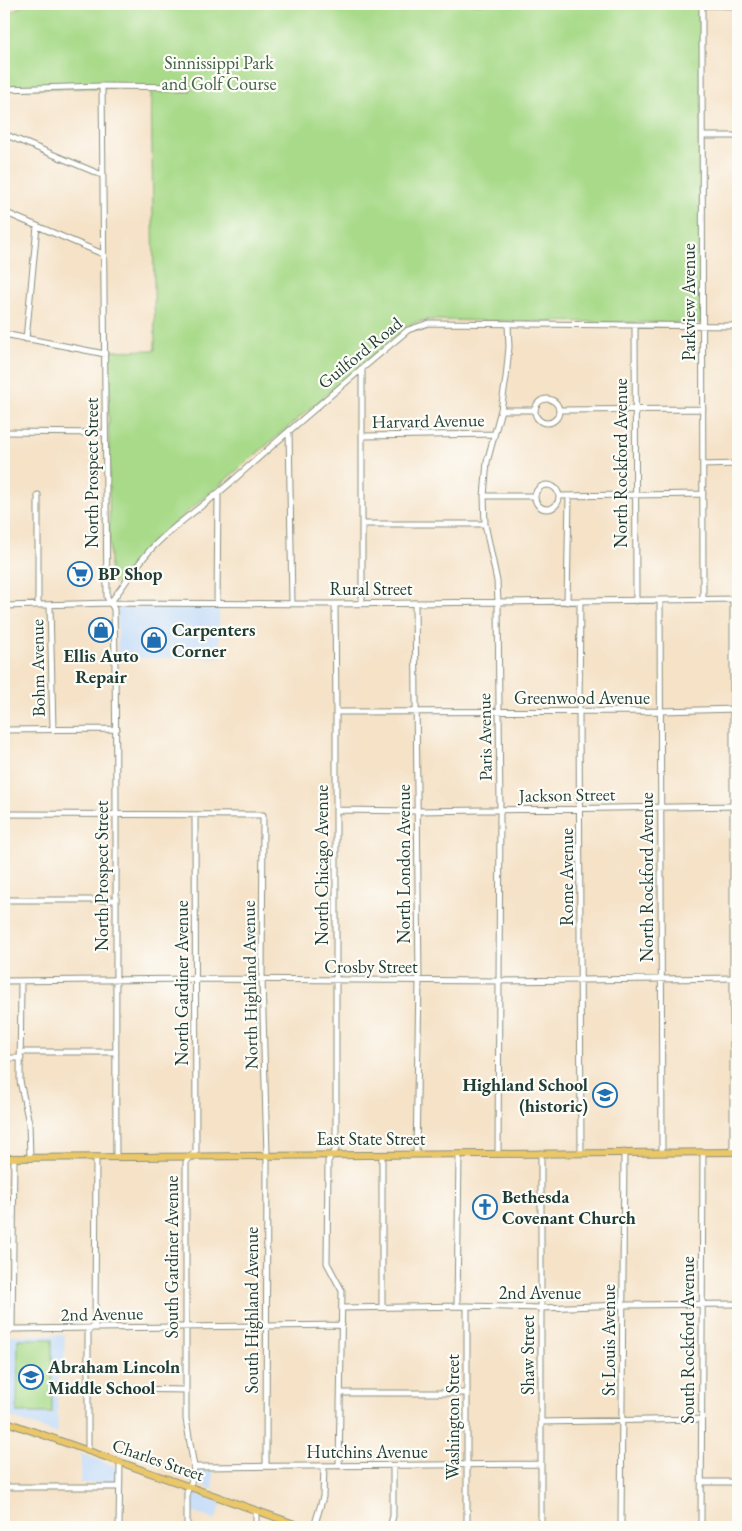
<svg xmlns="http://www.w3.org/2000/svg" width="742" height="1531" font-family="'EB Garamond',serif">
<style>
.built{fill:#c6ddf8}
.green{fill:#a8da89;stroke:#648c5e}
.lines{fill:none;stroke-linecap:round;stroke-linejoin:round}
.minor-casing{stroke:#8a907e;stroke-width:7}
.major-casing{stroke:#8a907e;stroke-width:8}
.minor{stroke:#fff;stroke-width:5}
.major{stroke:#eac769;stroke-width:6}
.labels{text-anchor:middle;stroke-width:4.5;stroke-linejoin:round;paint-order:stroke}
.park-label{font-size:18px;fill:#416449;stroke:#fdfcf7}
.street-label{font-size:18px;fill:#1f3d34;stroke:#fdfcf7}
.poi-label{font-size:18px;font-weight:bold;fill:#1f3d34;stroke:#fdfcf7;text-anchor:start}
</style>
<rect width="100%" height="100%" fill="#fdfcf7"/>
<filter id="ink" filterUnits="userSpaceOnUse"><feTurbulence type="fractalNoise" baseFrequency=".02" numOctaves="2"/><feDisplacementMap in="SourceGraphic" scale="10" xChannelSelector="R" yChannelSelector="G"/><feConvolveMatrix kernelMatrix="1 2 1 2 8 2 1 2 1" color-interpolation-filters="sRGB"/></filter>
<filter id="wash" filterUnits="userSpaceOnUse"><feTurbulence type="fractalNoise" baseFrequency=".0096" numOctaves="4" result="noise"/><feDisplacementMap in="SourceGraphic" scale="20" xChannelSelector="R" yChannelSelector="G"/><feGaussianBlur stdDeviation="1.12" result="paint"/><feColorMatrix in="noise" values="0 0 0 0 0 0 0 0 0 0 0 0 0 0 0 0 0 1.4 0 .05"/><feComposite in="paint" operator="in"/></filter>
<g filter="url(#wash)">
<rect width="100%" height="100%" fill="#f5e2c7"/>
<path class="built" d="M222 606 219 610 220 658H121L118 664 117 611 120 608Z
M4 1335H65L64 1363 59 1364 57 1391 58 1434 4 1415Z
M81 1454 114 1466 116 1469V1482L114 1484 81 1483Z
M213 1470V1490L199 1484 196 1479V1471Z
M192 1493 222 1503 215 1520 189 1511V1496Z"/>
<path class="green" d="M25 4H701L702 323 427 320 410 324 158 537 143 552 122 583 110 582 108 351 155 350 151 87 4 89V16Z
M18 1339H52V1413H17Z"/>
</g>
<g filter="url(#ink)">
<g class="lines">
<defs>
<path id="minor" d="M702 4 703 600
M702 5 738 6
M102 86 107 597 114 609C118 791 115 974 116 1157
M4 89 102 86 186 87
M4 134 102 175
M703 136H738
M4 212 103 254
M635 325 636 601
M4 334 105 354
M26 339 37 226
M362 368V603
M535 411a12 12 0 1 1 24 0a12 12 0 1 1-24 0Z
M501 410H534
M559 410 703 409
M289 431 292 603
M4 432 105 433
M363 436 494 434
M703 465 738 464
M535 497a12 12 0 1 1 24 0a12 12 0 1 1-24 0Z
M38 495V605
M484 496H534
M559 496 703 494
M363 524H485
M660 601 662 1152
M567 602 569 496
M580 602 579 711 581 1153
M110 603C125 584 137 563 154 546 177 522 205 505 230 483 288 431 348 380 408 330L429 323 738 326
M217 603 218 494
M415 603 419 981 416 1154
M335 604 336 712V1149L328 1161 327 1263 342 1291 339 1466
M4 606 110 603 335 604 738 599
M50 606 53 729
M336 712 661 711 738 709
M4 730 117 729
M336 810 418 811 738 806
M4 814 263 815 262 979 267 1155 266 1466
M4 900H116
M4 981 196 979 499 981 738 978
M21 981 20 1081 29 1123 30 1158
M21 1052H116
M4 1058H21
M733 1152V599
M498 1154 500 810 498 602 497 581 485 524 484 496 487 462 501 410 506 378 509 347 508 324
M4 1246H13
M382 1306V1155
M457 1306 459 1154
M467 1306V1527
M342 1308 467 1306 542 1308 622 1305 738 1304
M12 1329 342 1325
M4 1348 5 1336 12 1329 14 1158
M124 1389 186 1390
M341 1393H466
M542 1422 701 1419
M88 1451V1332L95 1324 96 1157
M194 1467 541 1464
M701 1482H738
M4 1487H119
M119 1527 120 1463
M187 1527V1492L192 1480 194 1467 186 1419V1162L196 1151 195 815
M256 1527V1511
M314 1527 323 1497 324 1466
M390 1527 393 1516V1466
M541 1527V1153
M621 1527 624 1152
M701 1527 703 1153"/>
<path id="major" d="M4 6 8 4
M4 1158 738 1152
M4 1421 303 1527"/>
</defs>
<use href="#minor" class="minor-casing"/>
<use href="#major" class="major-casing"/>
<use href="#minor" class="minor"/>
<use href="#major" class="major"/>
</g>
</g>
<defs>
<symbol id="supermarket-ring" viewBox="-11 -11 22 22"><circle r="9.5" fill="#fdfcf7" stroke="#1f6fb2" stroke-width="1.5"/><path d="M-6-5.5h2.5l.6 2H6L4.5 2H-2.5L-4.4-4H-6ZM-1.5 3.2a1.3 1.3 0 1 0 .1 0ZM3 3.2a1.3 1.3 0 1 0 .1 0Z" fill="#1f6fb2"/></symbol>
<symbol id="shop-ring" viewBox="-11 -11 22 22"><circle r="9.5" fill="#fdfcf7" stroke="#1f6fb2" stroke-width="1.5"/><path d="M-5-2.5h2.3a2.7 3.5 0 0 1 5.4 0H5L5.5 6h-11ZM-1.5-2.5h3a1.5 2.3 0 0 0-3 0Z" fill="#1f6fb2"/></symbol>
<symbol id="school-ring" viewBox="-11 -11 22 22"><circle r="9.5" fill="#fdfcf7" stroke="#1f6fb2" stroke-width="1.5"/><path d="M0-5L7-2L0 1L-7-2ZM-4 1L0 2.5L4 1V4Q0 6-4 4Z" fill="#1f6fb2"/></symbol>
<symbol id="church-ring" viewBox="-11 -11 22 22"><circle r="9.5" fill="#fdfcf7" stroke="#1f6fb2" stroke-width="1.5"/><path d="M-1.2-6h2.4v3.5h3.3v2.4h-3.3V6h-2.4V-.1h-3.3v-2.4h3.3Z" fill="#1f6fb2"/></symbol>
</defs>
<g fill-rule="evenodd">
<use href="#supermarket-ring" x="66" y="560" width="28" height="28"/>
<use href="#shop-ring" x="87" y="616" width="28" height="28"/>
<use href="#shop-ring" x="140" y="626" width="28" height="28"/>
<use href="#school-ring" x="591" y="1081" width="28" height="28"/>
<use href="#church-ring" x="471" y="1193" width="28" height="28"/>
<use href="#school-ring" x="17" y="1363" width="28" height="28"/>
</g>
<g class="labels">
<g class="park-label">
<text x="219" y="69">Sinnissippi Park<tspan x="219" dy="21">and Golf Course</tspan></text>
</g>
<g class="street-label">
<text transform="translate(689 302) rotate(-90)" y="6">Parkview Avenue</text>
<text transform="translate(360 353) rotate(-39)" y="6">Guilford Road</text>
<text transform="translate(428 421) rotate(-1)" y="6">Harvard Avenue</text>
<text transform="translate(621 463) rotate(-90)" y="6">North Rockford Avenue</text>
<text transform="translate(92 473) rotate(-90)" y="6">North Prospect Street</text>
<text x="371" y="595">Rural Street</text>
<text transform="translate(38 668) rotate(-91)" y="6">Bohm Avenue</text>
<text x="582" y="704">Greenwood Avenue</text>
<text transform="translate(485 737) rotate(-91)" y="6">Paris Avenue</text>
<text transform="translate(567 795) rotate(-1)" y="6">Jackson Street</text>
<text transform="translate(404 864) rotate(-90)" y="6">North London Avenue</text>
<text transform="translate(322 865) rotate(-90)" y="6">North Chicago Avenue</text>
<text transform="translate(102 876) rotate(-90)" y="6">North Prospect Street</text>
<text transform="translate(567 877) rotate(-90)" y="6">Rome Avenue</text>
<text transform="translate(647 877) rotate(-90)" y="6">North Rockford Avenue</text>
<text x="371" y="973">Crosby Street</text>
<text transform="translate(182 983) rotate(-90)" y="6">North Gardiner Avenue</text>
<text transform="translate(250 985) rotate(-91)" y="6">North Highland Avenue</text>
<text x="371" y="1145">East State Street</text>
<text transform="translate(172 1257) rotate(-90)" y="6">South Gardiner Avenue</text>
<text x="540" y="1299">2nd Avenue</text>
<text transform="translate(252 1310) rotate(-90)" y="6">South Highland Avenue</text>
<text transform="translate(102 1314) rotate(-1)" y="6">2nd Avenue</text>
<text transform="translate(609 1340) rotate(-90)" y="6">St Louis Avenue</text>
<text transform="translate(688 1340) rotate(-90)" y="6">South Rockford Avenue</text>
<text transform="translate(528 1355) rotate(-90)" y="6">Shaw Street</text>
<text transform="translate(453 1417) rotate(-90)" y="6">Washington Street</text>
<text x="367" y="1458">Hutchins Avenue</text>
<text transform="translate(158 1460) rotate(19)" y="6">Charles Street</text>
</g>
<g class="poi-label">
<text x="98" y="580">BP Shop</text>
<text x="172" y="636">Carpenters<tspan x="172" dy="21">Corner</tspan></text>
<text x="101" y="662" text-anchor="middle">Ellis Auto<tspan x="101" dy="21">Repair</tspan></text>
<text x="588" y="1091" text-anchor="end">Highland School<tspan x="588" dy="21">(historic)</tspan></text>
<text x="502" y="1203">Bethesda<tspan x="502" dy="21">Covenant Church</tspan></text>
<text x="48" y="1373">Abraham Lincoln<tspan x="48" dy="21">Middle School</tspan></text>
</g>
</g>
<rect width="742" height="1531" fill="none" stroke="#fdfcf7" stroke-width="20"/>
</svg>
